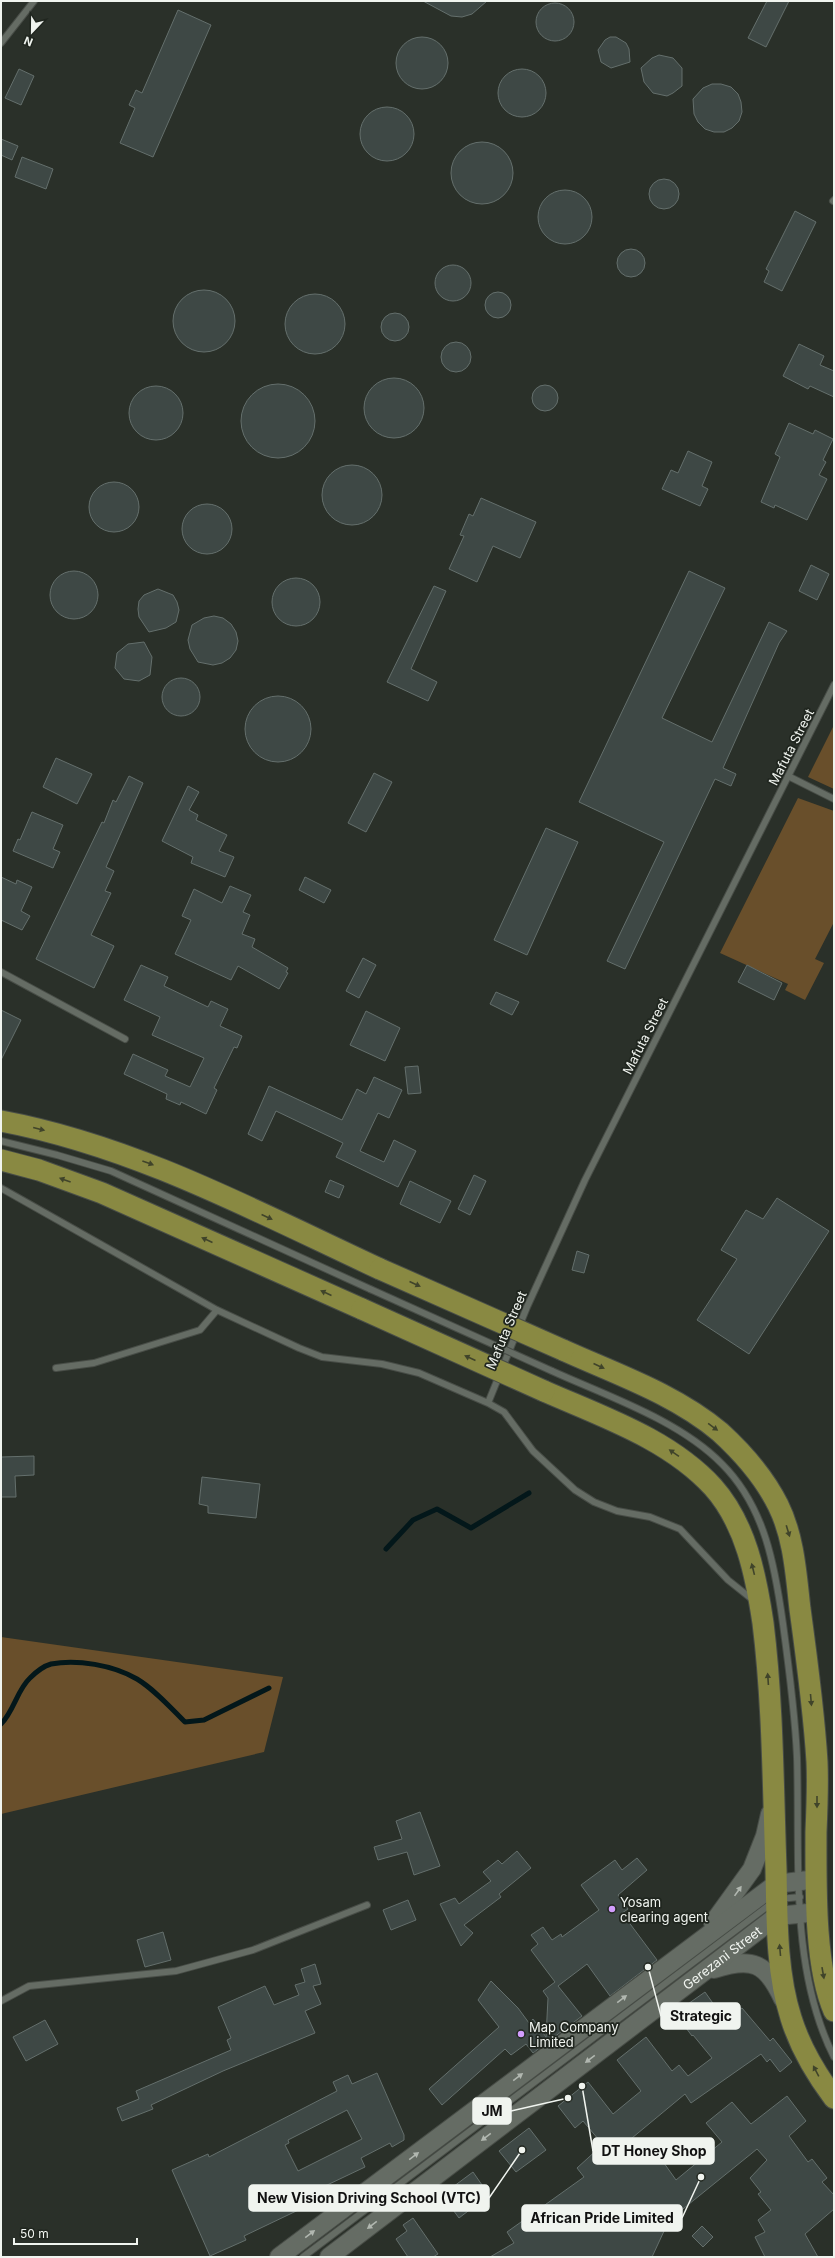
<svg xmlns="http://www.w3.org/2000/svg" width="835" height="2258" font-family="Inter,sans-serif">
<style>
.green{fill:#694f2b}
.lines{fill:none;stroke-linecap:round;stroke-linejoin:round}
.stream{stroke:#03171a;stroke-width:5}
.building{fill:#3e4845;stroke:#646f6c;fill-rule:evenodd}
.service-casing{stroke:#484d47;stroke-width:8}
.secondary-casing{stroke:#484d47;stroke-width:20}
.trunk-casing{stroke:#484d47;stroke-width:23}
.service{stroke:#656c64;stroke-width:6}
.secondary{stroke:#656c64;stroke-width:18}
.trunk{stroke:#898942;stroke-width:21}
.service-bridge-casing{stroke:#484d47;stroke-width:8;stroke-linecap:butt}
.trunk-bridge-casing{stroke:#484d47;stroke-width:23;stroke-linecap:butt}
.service-bridge{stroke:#656c64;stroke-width:6}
.trunk-bridge{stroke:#898942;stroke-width:21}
.oneway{fill:#40442a}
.oneway2{fill:#b1b7b0}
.poi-dot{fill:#d29dfd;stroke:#20261f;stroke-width:1.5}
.labels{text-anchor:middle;stroke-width:3.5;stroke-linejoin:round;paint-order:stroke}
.street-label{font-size:13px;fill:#f0f4ef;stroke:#20261f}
.poi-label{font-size:13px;fill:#f0f4ef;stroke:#20261f;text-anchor:start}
.leader{fill:none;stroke:#f0f4ef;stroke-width:1.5}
.callout-dot{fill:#f0f4ef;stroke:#20261f;stroke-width:1.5}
.callout{fill:#f0f4ef;stroke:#f0f4ef;stroke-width:1.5}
.callout-label{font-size:14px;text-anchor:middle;font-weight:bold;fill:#111}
</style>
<rect width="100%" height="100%" fill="#2a3029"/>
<path class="green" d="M834 725V789L808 777Z
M798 798 834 811V922L815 959 824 963 805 1000 785 990 788 984 720 953Z
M1 1637 283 1677 264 1752 1 1814Z"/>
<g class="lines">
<path class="stream" d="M386 1549 413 1520 437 1509 471 1528 529 1493
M1 1724C14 1711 17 1690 30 1678 35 1673 44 1666 51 1664 77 1659 113 1665 137 1679 155 1690 170 1707 185 1722L204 1720 269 1688"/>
</g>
<path class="building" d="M423 1H487L472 14 462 17 451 16Z
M767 1H789L766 47 748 38Z
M536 22a19 19 0 1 1 38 0a19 19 0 1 1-38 0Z
M178 10 211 25 153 157 120 143 135 108 129 105 136 90 142 93Z
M396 63a26 26 0 1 1 52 0a26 26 0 1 1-52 0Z
M610 37H616L626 43 629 49 630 62 611 68 601 62 598 50 605 40Z
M659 55 673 58 682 68V86L673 93 667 96 653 93 644 82 641 68 652 58Z
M19 69 34 76 21 105 5 98Z
M498 93a24 24 0 1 1 48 0a24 24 0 1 1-48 0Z
M712 84H721L731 87 738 94 741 102 742 112 739 121 732 128 724 132H714L705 129 698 122 694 114 693 99 703 88Z
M360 134a27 27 0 1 1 54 0a27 27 0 1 1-54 0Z
M1 139 18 146 12 160 1 155Z
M451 173a31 31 0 1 1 62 0a31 31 0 1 1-62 0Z
M22 157 53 169 46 189 15 177Z
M649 194a15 15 0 1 1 30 0a15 15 0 1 1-30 0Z
M538 217a27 27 0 1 1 54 0a27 27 0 1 1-54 0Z
M795 211 816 222 782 291 764 282 769 271 766 269Z
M617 263a14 14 0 1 1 28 0a14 14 0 1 1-28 0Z
M435 283a18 18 0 1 1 36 0a18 18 0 1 1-36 0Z
M173 321a31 31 0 1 1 62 0a31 31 0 1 1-62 0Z
M485 305a13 13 0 1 1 26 0a13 13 0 1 1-26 0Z
M285 324a30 30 0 1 1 60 0a30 30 0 1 1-60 0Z
M381 327a14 14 0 1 1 28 0a14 14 0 1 1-28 0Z
M441 357a15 15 0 1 1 30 0a15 15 0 1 1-30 0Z
M799 344 824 356 820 365 834 371V397L810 386 808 389 783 376Z
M364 408a30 30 0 1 1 60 0a30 30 0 1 1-60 0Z
M241 421a37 37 0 1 1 74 0a37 37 0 1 1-74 0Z
M532 398a13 13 0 1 1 26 0a13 13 0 1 1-26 0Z
M129 413a27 27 0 1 1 54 0a27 27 0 1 1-54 0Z
M789 423 813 434 815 430 833 439 823 460 826 462 819 475 827 479 807 520 775 505 774 508 761 502 780 457 775 454Z
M688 451 712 462 702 486 708 489 700 506 662 489 671 470 678 473Z
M322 495a30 30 0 1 1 60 0a30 30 0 1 1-60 0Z
M89 507a25 25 0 1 1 50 0a25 25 0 1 1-50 0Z
M481 498 536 522 520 558 493 546 477 582 449 569 464 536 460 535 469 514 473 516Z
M182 529a25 25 0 1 1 50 0a25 25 0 1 1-50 0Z
M811 565 829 574 817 600 799 591Z
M50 595a24 24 0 1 1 48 0a24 24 0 1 1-48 0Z
M689 571 725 588 662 718 712 742 769 622 787 631 779 643 723 768 736 774 731 786 715 779 625 969 607 961 664 842 579 802Z
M272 602a24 24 0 1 1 48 0a24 24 0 1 1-48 0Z
M434 586 446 591 411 669 437 682 428 701 387 682Z
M158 589 173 595 177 602 179 610 176 622 166 628 149 632 139 617 138 609 139 601 144 595Z
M214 616 223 618 231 624 236 632 238 641 236 650 230 658 222 663 213 665 198 662 190 649 188 640 192 625 204 618Z
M144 642 152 657 150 675 139 681 124 679 115 668 117 653 128 644Z
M162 697a19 19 0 1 1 38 0a19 19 0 1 1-38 0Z
M245 729a33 33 0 1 1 66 0a33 33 0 1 1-66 0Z
M56 758 92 774 77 804 43 787Z
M374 773 392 782 366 832 348 823Z
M129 776 143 783 106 867 114 871 105 891 111 893 91 935 114 946 94 988 36 959 102 822 104 823 113 800 116 802Z
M188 786 199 792 189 810 198 815 196 820 227 835 219 851 234 857 225 877 191 863 193 857 162 841Z
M32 812 63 825 53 849 60 852 53 868 13 851 18 839 20 840Z
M546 828 578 842 527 955 494 940Z
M1 877 16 884 17 880 32 887 21 911 30 916 22 930 1 920Z
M305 877 331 890 324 903 299 890Z
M230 886 251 895 243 912 250 915 242 934 255 939 252 947 288 968 286 972 288 973 279 989 238 966 231 980 175 954 191 920 182 916 194 889 222 903Z
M363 958 376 965 359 998 346 991Z
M141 965 168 977 164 986 208 1007 211 1001 228 1009 220 1026 242 1036 237 1048 234 1047 214 1088 217 1090 206 1114 181 1102 180 1105 166 1099 167 1094 124 1074 133 1054 168 1070 165 1076 190 1087 204 1058 152 1035 160 1017 124 1000Z
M747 965 782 983 774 1000 738 982Z
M496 992 519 1002 512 1015 490 1004Z
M1 1010 21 1020 1 1060Z
M366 1011 400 1028 385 1061 350 1045Z
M418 1066 421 1093 408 1094 405 1067Z
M374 1077 402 1090 389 1118 378 1113 360 1151 384 1162 394 1140 416 1151 398 1187 336 1157 343 1143 276 1111 262 1141 248 1134 269 1086 342 1120 357 1089 366 1094Z
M474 1175 486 1181 470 1215 458 1209Z
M330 1180 344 1186 339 1198 325 1192Z
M410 1181 451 1201 440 1223 400 1204Z
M777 1198 829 1231 749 1354 697 1320 737 1259 721 1250 746 1210 763 1219Z
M577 1251 589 1255 584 1273 572 1270Z
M34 1456V1475L15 1476 16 1497H1V1457Z
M202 1477 260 1484 256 1518 208 1513V1506L199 1504Z
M420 1812 440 1866 414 1875 407 1852 378 1860 374 1847 402 1839 396 1821Z
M517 1851 531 1868 499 1894 501 1897 464 1925 473 1933 461 1946 440 1904 455 1898 459 1904 491 1881 483 1872 498 1860 502 1864Z
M637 1858 647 1870 618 1895 628 1909 622 1913 657 1960 610 1996 587 1964 558 1986 582 2016 533 2053 526 2044 511 2055 505 2049 442 2105 429 2089 499 2027 478 2000 491 1981 518 2008 529 2023 533 2019 546 2037 548 1998 543 1991 555 1982 531 1950 538 1944 531 1935 543 1927 552 1940 561 1934 562 1937 599 1910 581 1885 615 1860 622 1870Z
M408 1900 416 1920 391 1930 383 1910Z
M163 1932 171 1960 145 1967 137 1940Z
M315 1964 321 1984 313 1986 321 2004 305 2011 315 2033 223 2071 151 2105 153 2109 122 2121 117 2108 139 2099 136 2091 231 2050 227 2040 231 2038 218 2007 265 1986 274 2005 299 1995 295 1985 305 1982 301 1969Z
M705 1992 724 2019 742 2008 770 2041 773 2038 792 2062 780 2072 770 2059 767 2062 761 2054 691 2103 685 2094 632 2138 650 2162 659 2156 676 2180 722 2142 706 2123 732 2102 751 2124 787 2096 806 2121 789 2136 808 2162 812 2159 827 2178 822 2182 834 2195V2209L805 2234 818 2257H765L755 2237 765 2232 758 2220 771 2210 758 2194 761 2192 750 2178 767 2160 757 2149 673 2217 671 2216 652 2257H490L514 2243 507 2232 584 2177 577 2168 599 2148 596 2143 599 2140 583 2121 575 2128 558 2106 588 2082 613 2114 641 2091 617 2060 646 2037 672 2071 679 2065 688 2076 712 2058 693 2035 692 2036 675 2013Z
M45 2020 58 2044 26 2061 13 2037Z
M377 2073 404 2135V2140L392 2147 390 2143 361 2158 365 2167 306 2195 311 2204 244 2236 246 2240 210 2256 172 2170 208 2154 209 2157 337 2091 333 2082 348 2075 352 2084ZM347 2110 362 2139 298 2171 285 2145 289 2143 288 2140Z
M529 2128 546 2150 516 2172 499 2151Z
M473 2172 489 2195 459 2218 442 2195Z
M413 2218 438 2254 433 2257H408L396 2239 407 2231 403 2225Z
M702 2226 713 2237 703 2247 692 2236Z"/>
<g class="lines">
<defs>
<path id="service" d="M1 43 34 1
M833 201 834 200
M788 776 834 799
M1 972 125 1039
M1 1141 57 1155 111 1171 370 1289
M1 1188 217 1310 299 1348 322 1357 382 1364 419 1373 488 1403 504 1412 533 1451 575 1490 594 1502 617 1511 650 1517 680 1529 728 1580 753 1600
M56 1368 94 1363 200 1330 217 1310
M552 1371C607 1396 679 1420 722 1464 765 1507 775 1566 783 1624 789 1668 795 1713 797 1757 800 1855 789 1968 834 2057
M488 1403 527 1307 585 1180 834 685
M779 1899 800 1897
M1 2001 29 1986 176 1971 253 1950 367 1905
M303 2257 772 1903"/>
<g id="secondary">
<path d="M713 1923 752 1869 765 1836 770 1814"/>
<path d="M714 1969C752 1957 766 1962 783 1999"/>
<path d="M279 2257 776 1884 817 1879"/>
<path id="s1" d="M329 2257 777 1916 818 1912"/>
</g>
<path id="trunk" d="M1 1121C135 1146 257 1212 380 1269
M1 1160 39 1170 102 1193 362 1309
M563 1350C616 1374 675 1394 720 1432 743 1453 764 1477 778 1505 794 1537 796 1574 800 1609 807 1660 814 1711 817 1762 818 1785 817 1809 816 1832 816 1883 814 1966 834 2011
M544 1391C603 1417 669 1439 713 1487 746 1524 756 1576 763 1623 773 1704 773 1786 776 1869 777 1917 776 1971 791 2018 800 2047 816 2074 834 2098"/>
</defs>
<use href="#service" class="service-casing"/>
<use href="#secondary" class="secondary-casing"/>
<use href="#trunk" class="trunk-casing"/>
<use href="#service" class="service"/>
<use href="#secondary" class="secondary"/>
<use href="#trunk" class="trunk"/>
<defs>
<path id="service-bridge" d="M370 1289 552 1371"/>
<path id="trunk-bridge" d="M380 1269 563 1350
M362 1309 544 1391"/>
</defs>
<use href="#service-bridge" class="service-bridge-casing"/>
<use href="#trunk-bridge" class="trunk-bridge-casing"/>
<use href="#service-bridge" class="service-bridge"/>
<use href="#trunk-bridge" class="trunk-bridge"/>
</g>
<defs><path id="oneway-solid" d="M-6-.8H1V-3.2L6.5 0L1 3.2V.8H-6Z"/></defs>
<g class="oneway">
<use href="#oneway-solid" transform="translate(39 1129) rotate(14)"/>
<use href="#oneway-solid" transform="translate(148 1163) rotate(20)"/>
<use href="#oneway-solid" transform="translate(65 1180) rotate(-160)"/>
<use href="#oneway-solid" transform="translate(267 1217) rotate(25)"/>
<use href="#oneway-solid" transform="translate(207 1240) rotate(-156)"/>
<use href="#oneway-solid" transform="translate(415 1284) rotate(24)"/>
<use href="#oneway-solid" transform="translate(326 1293) rotate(-156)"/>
<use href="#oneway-solid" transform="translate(470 1358) rotate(-156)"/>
<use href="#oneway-solid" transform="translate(599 1366) rotate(24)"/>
<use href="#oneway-solid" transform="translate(713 1427) rotate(36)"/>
<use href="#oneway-solid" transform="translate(674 1453) rotate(-146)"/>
<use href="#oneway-solid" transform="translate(788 1531) rotate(73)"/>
<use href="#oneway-solid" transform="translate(753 1569) rotate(-104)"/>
<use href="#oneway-solid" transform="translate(768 1679) rotate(-94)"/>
<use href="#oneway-solid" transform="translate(811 1700) rotate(85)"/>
<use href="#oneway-solid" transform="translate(817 1802) rotate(90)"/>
<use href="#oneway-solid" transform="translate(780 1950) rotate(-95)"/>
<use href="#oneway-solid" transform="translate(823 1973) rotate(80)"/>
<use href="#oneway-solid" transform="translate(816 2071) rotate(-118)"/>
</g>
<g class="oneway2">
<use href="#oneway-solid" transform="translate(738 1891) rotate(-55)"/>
<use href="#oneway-solid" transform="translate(622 1999) rotate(-37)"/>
<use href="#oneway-solid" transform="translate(590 2059) rotate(143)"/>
<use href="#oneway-solid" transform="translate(518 2077) rotate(-37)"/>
<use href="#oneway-solid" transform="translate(486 2137) rotate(143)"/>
<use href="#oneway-solid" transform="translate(414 2156) rotate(-37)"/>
<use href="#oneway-solid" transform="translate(372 2225) rotate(143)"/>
<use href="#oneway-solid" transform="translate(310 2234) rotate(-37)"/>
</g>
<g class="poi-dot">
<circle cx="612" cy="1909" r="4"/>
<circle cx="521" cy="2034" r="4"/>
</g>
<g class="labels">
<g class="street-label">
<text transform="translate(791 747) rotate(-63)" y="5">Mafuta Street</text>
<text transform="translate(645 1036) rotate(-63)" y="5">Mafuta Street</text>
<text transform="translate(506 1330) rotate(-67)" y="5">Mafuta Street</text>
<text dy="5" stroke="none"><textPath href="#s1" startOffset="494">Gerezani Street</textPath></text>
</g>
<g class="poi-label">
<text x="620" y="1907">Yosam<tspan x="620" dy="15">clearing agent</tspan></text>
<text x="529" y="2032">Map Company<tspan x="529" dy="15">Limited</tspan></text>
</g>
</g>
<path class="leader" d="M648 1967L661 2016M568 2098L511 2111M582 2086L593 2151M522 2150L489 2198M701 2177L682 2218"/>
<g class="callout-dot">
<circle cx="648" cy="1967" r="4"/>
<circle cx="568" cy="2098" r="4"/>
<circle cx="582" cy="2086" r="4"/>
<circle cx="522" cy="2150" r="4"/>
<circle cx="701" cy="2177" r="4"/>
</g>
<g class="callout">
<rect x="661" y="2003" width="79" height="26" rx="4"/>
<rect x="473" y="2098" width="38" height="26" rx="4"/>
<rect x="593" y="2138" width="121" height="26" rx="4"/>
<rect x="249" y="2185" width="240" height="26" rx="4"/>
<rect x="522" y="2205" width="160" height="26" rx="4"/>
</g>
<g class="callout-label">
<text x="701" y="2021">Strategic</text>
<text x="492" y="2116">JM</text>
<text x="654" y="2156">DT Honey Shop</text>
<text x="369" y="2203">New Vision Driving School (VTC)</text>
<text x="602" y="2223">African Pride Limited</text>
</g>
<rect width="835" height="2258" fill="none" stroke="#f0f4ef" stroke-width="4"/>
<g transform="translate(32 32) rotate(202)" stroke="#20261f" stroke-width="3" paint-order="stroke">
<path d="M0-3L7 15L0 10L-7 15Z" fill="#f0f4ef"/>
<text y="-6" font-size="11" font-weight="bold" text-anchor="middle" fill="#f0f4ef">N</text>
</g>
<path d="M14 2238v6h123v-6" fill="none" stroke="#f0f4ef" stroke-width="2"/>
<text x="20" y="2238" font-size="12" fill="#f0f4ef" stroke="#20261f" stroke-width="3" paint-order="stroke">50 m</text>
</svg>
